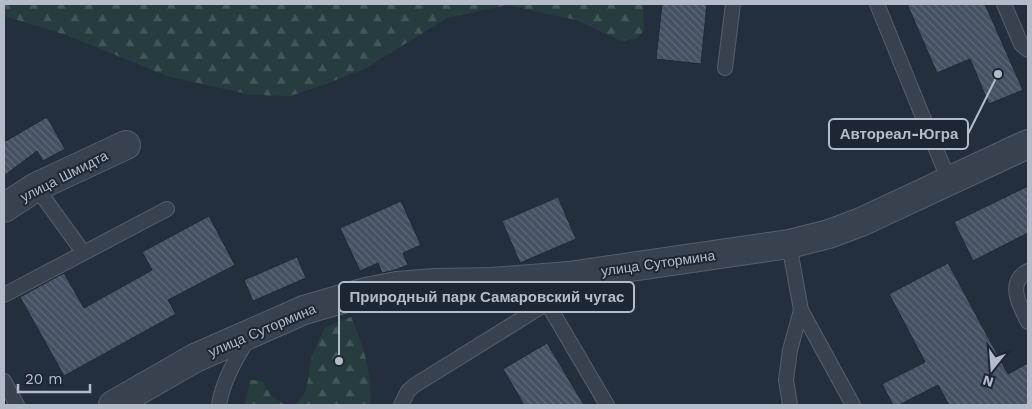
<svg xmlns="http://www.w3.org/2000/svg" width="1032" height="409" font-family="'Work Sans',sans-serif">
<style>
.forest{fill:url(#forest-firs)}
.building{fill:url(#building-back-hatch);stroke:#1f2835}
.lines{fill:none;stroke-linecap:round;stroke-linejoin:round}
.lane-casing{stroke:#565f6c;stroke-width:16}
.street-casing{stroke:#565f6c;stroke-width:30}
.lane{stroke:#38414e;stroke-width:14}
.street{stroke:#38414e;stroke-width:28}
.labels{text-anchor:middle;stroke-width:4;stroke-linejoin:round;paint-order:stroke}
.street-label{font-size:14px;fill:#b4bcc9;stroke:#1d2633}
.leader{fill:none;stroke:#b4bcc9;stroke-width:2}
.callout-dot{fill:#b4bcc9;stroke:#1d2633;stroke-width:2}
.callout{fill:#1d2633;stroke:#b4bcc9;stroke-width:2}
.callout-label{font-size:15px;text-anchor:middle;font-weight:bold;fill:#b4bcc9}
</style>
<defs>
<pattern id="forest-firs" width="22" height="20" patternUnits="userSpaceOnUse" patternTransform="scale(1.25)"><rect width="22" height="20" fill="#263c3f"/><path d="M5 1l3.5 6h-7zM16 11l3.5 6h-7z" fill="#435659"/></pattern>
<pattern id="building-back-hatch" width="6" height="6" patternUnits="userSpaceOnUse" patternTransform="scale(1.25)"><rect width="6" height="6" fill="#455162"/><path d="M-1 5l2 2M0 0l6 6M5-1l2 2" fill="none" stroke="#5d6877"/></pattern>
</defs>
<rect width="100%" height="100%" fill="#242f3e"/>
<path class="forest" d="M4 4H643L644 31 636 39 621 41 576 20 507 5 447 18 366 68 326 84 290 96 251 95 167 76 66 35 4 16Z
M351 317C363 344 373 375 370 405H293C311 396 307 373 312 356 316 346 321 337 325 327Z
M250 380 262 381 271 396 285 405H245Z"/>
<path class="building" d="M662 4H707L701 64 656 59Z
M907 4H985L1023 90 989 104 970 59 937 73Z
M47 117 65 149 43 161 37 151 4 176V142Z
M1028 186V233L973 261 954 222Z
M558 197 576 239 520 263 502 221Z
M401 201 421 245 403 253 408 265 395 270 382 273 378 263 360 271 340 228Z
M209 216 235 265 168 300 176 314 64 376 20 297 64 273 84 308 152 270 142 252Z
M297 257 306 278 253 301 244 280Z
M948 263 1008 374 1028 363V405H949L938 385 899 405H893L882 384 925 362 889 294Z
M547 343 584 405H524L503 369Z"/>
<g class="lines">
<defs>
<path id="lane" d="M877 4 949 181
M1004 4 1021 44 1028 50
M725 68 733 4
M36 187 83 252
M789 244 801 310 790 350 786 380 790 405
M1028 271C1006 282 1020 307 1028 322
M533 279 607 405
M4 295 167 209
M801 310 853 405
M4 381 17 405
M219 405C223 380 236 359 249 337
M401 405 408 391 415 385 547 303 588 282"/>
<path id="street" d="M4 208 36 187 126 145
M113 405 195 358 304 310 366 292 397 286 436 283 491 282 569 276 789 244 829 234 861 222 1028 144"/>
</defs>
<use href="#lane" class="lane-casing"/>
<use href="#street" class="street-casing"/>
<use href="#lane" class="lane"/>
<use href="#street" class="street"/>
</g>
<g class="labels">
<g class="street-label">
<text transform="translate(64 176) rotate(-27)" y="5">улица Шмидта</text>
<text transform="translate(658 263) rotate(-8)" y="5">улица Сутормина</text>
<text transform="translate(262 330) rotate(-23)" y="5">улица Сутормина</text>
</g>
</g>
<path class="leader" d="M998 74L968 134M339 361L339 297"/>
<g class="callout-dot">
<circle cx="998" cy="74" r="5"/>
<circle cx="339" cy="361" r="5"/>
</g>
<g class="callout">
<rect x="829" y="119" width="139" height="30" rx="5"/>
<rect x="339" y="282" width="295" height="30" rx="5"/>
</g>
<g class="callout-label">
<text x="899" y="139">Автореал-Югра</text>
<text x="487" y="302">Природный парк Самаровский чугас</text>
</g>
<rect width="1032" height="409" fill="none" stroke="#b4bcc9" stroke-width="10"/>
<g transform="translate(992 369) rotate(197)" stroke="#1d2633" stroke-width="4" paint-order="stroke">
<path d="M0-4L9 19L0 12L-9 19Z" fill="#b4bcc9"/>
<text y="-8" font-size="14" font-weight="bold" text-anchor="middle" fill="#b4bcc9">N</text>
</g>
<path d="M18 384v8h72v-8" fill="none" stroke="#b4bcc9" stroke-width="2.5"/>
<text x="25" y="384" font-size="15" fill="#b4bcc9" stroke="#1d2633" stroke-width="4" paint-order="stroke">20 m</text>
</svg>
